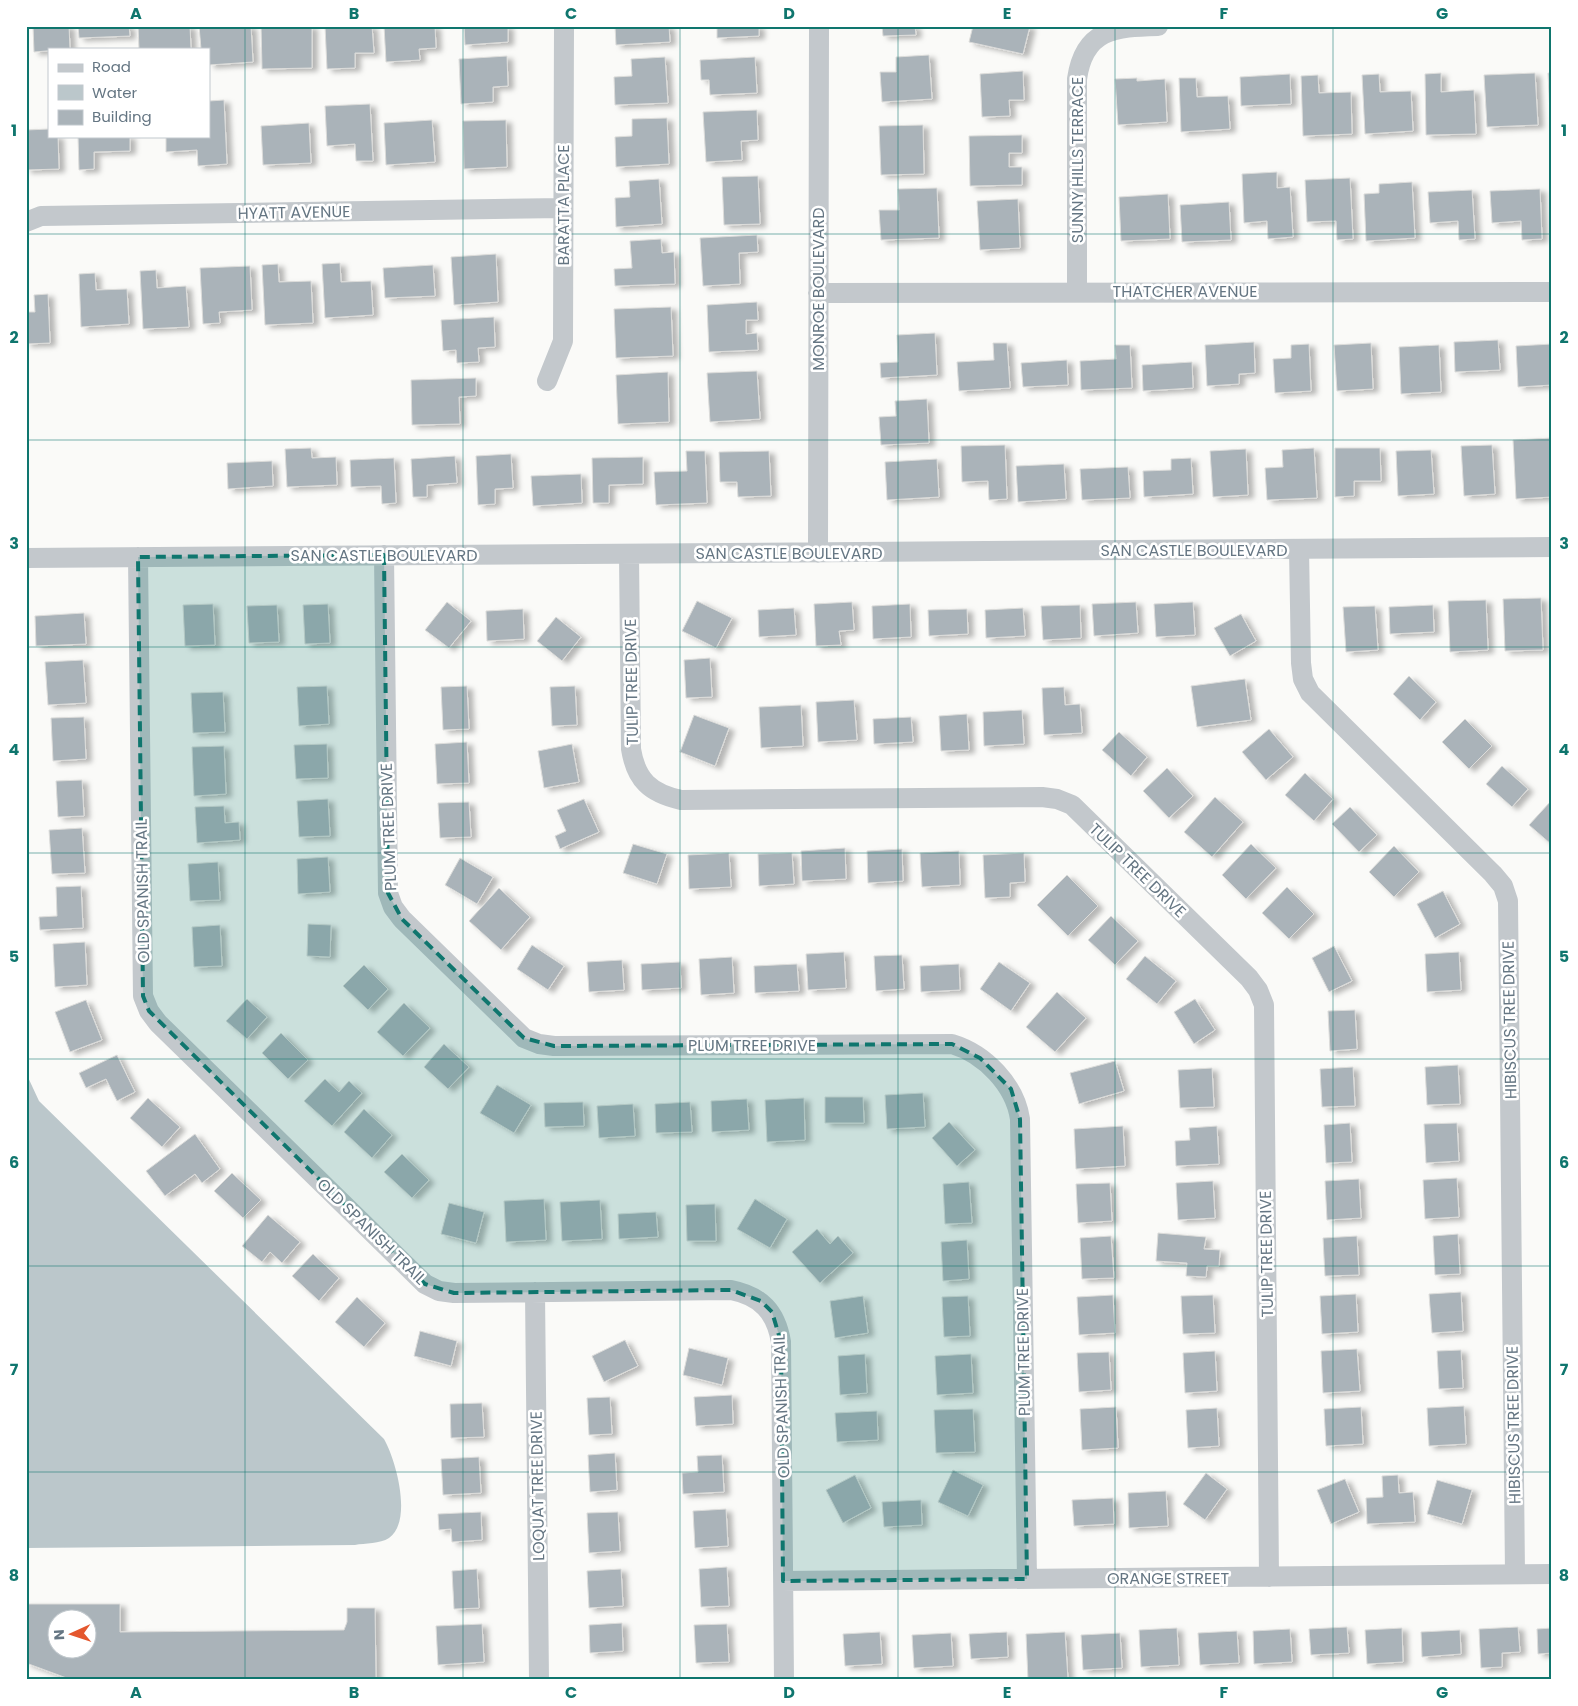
<svg xmlns="http://www.w3.org/2000/svg" width="1578" height="1706" font-family="Poppins,sans-serif">
<style>
.water{fill:#bbc7cb}
.building{fill:#aab3b9;stroke:#dcdcda;fill-rule:evenodd;filter:url(#shadow)}
.lines{fill:none;stroke-linecap:round;stroke-linejoin:round}
.minor{stroke:#c3c8cc;stroke-width:20}
.marked{fill:#0f766e;fill-opacity:0.2;stroke:#0f766e;stroke-width:4;stroke-dasharray:10 6;stroke-linejoin:round}
.grid{fill:none;stroke:#0f766e;stroke-width:1;stroke-opacity:0.55}
.labels{text-anchor:middle;stroke-width:5;stroke-linejoin:round;paint-order:stroke}
.street-label{font-size:16px;fill:#657683;stroke:#fff}
.neatline{fill:none;stroke:#0f766e;stroke-width:2}
.grid-label{font-size:16px;text-anchor:middle;font-weight:bold;fill:#0f766e}
</style>
<defs>
<filter id="shadow"><feDropShadow dx="5.5" dy="3" stdDeviation="2.5" flood-color="#0004"/></filter>
</defs>
<rect width="100%" height="100%" fill="#fafaf8"/>
<path class="water" d="M26 1073 39 1101 384 1439C396 1460 413 1521 389 1538 380 1544 365 1543 355 1545L26 1548Z"/>
<path class="building" d="M33 26H69L70 49 34 52Z
M78 26H129L130 36 79 38Z
M138 26H190L191 49H139Z
M199 26H251L253 62 209 65V49H201Z
M261 26H312V68L262 69Z
M325 26H372L374 53H355V68L327 69Z
M384 26H435L436 48 419 49 420 60 386 62Z
M464 26H508V42L465 45Z
M615 26H669L670 42 616 45Z
M717 26H759V36L717 38Z
M882 26H915L916 35 883 36Z
M973 26H1030L1023 54 969 42Z
M929 55 932 99 882 102 880 72H896V57Z
M507 56 508 86 493 87V102L461 104 459 59Z
M665 57 668 103 615 105 614 77 632 76 631 59Z
M755 57 757 93 710 95 709 80H701L700 60Z
M1023 71 1024 100H1009L1010 116 982 117 980 74Z
M1441 73V92L1474 90 1476 134 1426 135 1425 74Z
M1535 73 1538 125 1487 127 1484 75Z
M1548 73H1552V135H1551Z
M1290 74 1291 104 1241 106 1240 77Z
M1379 74 1380 92 1411 91 1413 131 1365 134 1362 75Z
M1318 75 1319 93 1351 92 1352 134 1303 136 1301 76Z
M1137 78V81L1165 79 1167 122 1118 125 1115 79Z
M1179 78H1196L1197 97 1228 96 1230 129 1181 132Z
M224 100 227 164 198 166 197 150 166 152V136H209V101Z
M370 104 373 161H356L355 144 327 146 325 106Z
M757 110 758 140 741 141 742 160 706 162 703 112Z
M667 118 669 164 616 167 615 137 632 136V119Z
M432 120 435 162 386 165 384 123Z
M506 120 507 167 464 169 463 121Z
M309 123 311 163 263 165 261 126Z
M923 125 924 174 881 175 879 126Z
M49 129V136H58L59 169 26 170V130Z
M1022 135V153H1009V167H1022V185L970 186 969 136Z
M78 136H130V151L94 152V169L79 170Z
M1277 172V188L1290 187 1293 237 1268 239 1267 221 1244 223 1242 174Z
M758 176 760 224 724 225 722 177Z
M1350 178 1353 239 1337 240 1336 221 1307 222 1305 180Z
M659 179 662 224 616 227 615 198 630 197 629 181Z
M1412 182 1415 238 1366 241 1364 194 1379 193V184Z
M937 188 939 238 881 240 879 210H899L898 189Z
M1540 189 1542 239 1522 240 1521 221 1492 223 1490 191Z
M1472 190 1475 239 1459 240 1458 221 1430 223 1428 192Z
M1550 190H1552V231Z
M1168 194 1170 239 1121 241 1119 197Z
M1018 199 1020 248 980 250 977 201Z
M1229 202 1231 240 1182 242 1180 205Z
M757 235 758 252 739 253 740 284 703 286 700 238Z
M661 239 662 253 674 252 675 284 615 286 614 269 632 268 630 241Z
M496 254 498 302 454 305 451 257Z
M340 263 341 282 371 281 373 315 325 318 322 264Z
M278 264 279 282 311 281 313 323 265 325 262 265Z
M433 265 435 296 385 298 383 268Z
M250 266 252 310 219 312 220 323 203 324 200 268Z
M156 270 157 288 186 286 189 327 143 329 140 271Z
M95 273 96 290 127 289 129 324 81 327 79 274Z
M48 294 50 343 26 344V312H35L34 295Z
M757 302 758 320H746V334L757 333 758 350 709 352 707 305Z
M671 307 673 356 616 358 614 309Z
M494 317 495 347 478 348 479 362 457 363 456 350 443 351 441 320Z
M935 333 937 375 881 378 880 363 898 362 897 335Z
M1498 340 1500 370 1455 372 1454 342Z
M1254 342 1255 373 1239 374V384L1207 386 1205 345Z
M993 343H1007L1010 388 959 391 957 362 994 360Z
M1371 343 1373 389 1337 391 1334 345Z
M1309 344 1311 391 1275 393 1273 359 1291 358V345Z
M1552 344V385L1518 387 1516 346Z
M1115 345H1130L1132 388 1081 390 1080 361 1116 359Z
M1439 345 1441 392 1401 394 1399 347Z
M1067 360 1068 385 1023 387 1021 363Z
M1192 362 1193 388 1143 391 1142 365Z
M757 371 760 419 710 422 707 373Z
M668 372 669 422 618 424 616 375Z
M476 378V396L459 397 460 424 412 425 411 380Z
M927 399 929 443 881 445 879 417 896 416 895 401Z
M1552 438V497L1516 499 1513 440Z
M1005 445 1007 499 989 500 988 481 962 482 961 446Z
M1492 445 1495 494 1464 496 1461 446Z
M311 448 312 458 336 457 337 485 287 487 285 449Z
M1314 448 1317 498 1267 500 1265 468 1283 467 1282 450Z
M1335 448H1380L1381 481H1354V496L1335 497Z
M1246 449 1248 495 1213 497 1210 451Z
M1431 450 1434 494 1398 496 1396 451Z
M686 451H705L707 503 656 505 654 472 687 471Z
M769 451 771 496 738 497 737 482H720L719 452Z
M511 454 513 488 495 489V504L478 505 476 456Z
M455 456 457 483 427 485V497H413L411 459Z
M643 457V484L609 485V503H593L592 458Z
M394 458 396 503 382 504 381 486 351 487 350 460Z
M1191 458 1193 494 1144 497 1143 471 1171 470V459Z
M937 459 939 497 887 500 885 462Z
M272 461 273 486 228 489 227 463Z
M1064 464 1066 499 1018 502 1016 466Z
M1128 467 1130 498 1082 500 1080 469Z
M581 474 582 503 533 506 531 476Z
M1541 598 1543 650 1505 651 1503 599Z
M1486 600 1488 650 1450 652 1448 601Z
M697 601 732 618 716 648 682 631Z
M447 602 471 621 449 648 425 630Z
M852 602 854 630 839 631 841 645 816 646 814 604Z
M1136 602 1138 633 1094 636 1092 604Z
M1193 602 1195 635 1156 637 1154 604Z
M213 604 215 645 185 646 183 605Z
M328 604 330 643 305 644 303 605Z
M910 604 911 637 873 639 872 606Z
M277 605 279 642 249 643 247 606Z
M1080 605 1081 638 1043 640 1041 606Z
M1433 605 1434 632 1390 634 1389 607Z
M1375 606 1378 650 1346 652 1343 607Z
M794 608 796 635 759 637 758 610Z
M1023 608 1025 636 986 638 985 610Z
M523 609 524 639 487 641 486 611Z
M967 609 968 634 929 636 928 610Z
M84 613 86 644 36 646 35 616Z
M1241 614 1256 641 1230 656 1214 628Z
M556 617 581 637 562 661 537 641Z
M710 658 712 697 686 698 684 660Z
M83 660 86 703 48 705 45 662Z
M1409 676 1436 702 1420 720 1393 694Z
M1245 679 1251 720 1197 727 1191 686Z
M327 686 329 724 299 726 297 687Z
M467 686 469 729 443 730 441 687Z
M575 686 577 725 552 726 550 687Z
M1064 687 1065 705 1080 704 1082 733 1044 735 1042 688Z
M223 692 225 732 193 733 191 693Z
M854 700 857 740 818 742 816 702Z
M801 705 803 746 761 748 759 707Z
M1022 710 1024 744 984 746 983 712Z
M967 714 969 750 941 751 939 716Z
M694 715 729 728 715 766 680 752Z
M84 717 86 759 53 761 51 718Z
M911 717 913 742 874 744 873 719Z
M1465 719 1492 746 1469 769 1442 742Z
M1269 729 1293 757 1266 780 1242 752Z
M1119 732 1147 757 1131 776 1102 750Z
M467 742 469 783 437 784 435 744Z
M327 744 328 778 296 779 294 745Z
M572 744 579 782 544 788 538 751Z
M224 746 226 794 194 796 192 747Z
M1502 766 1528 789 1512 807 1486 784Z
M1167 768 1193 796 1169 818 1143 791Z
M1305 773 1333 799 1314 821 1285 795Z
M82 780 84 816 58 817 56 781Z
M1215 797 1243 822 1212 857 1184 832Z
M328 799 330 836 299 837 297 801Z
M584 799 599 832 560 849 555 836 566 831 557 810Z
M469 802 471 837 440 838 438 803Z
M1550 802 1552 804V845L1529 825Z
M224 806 225 823 239 822 240 840 197 843 195 807Z
M1350 807 1377 835 1359 852 1332 824Z
M82 828 85 873 52 874 49 830Z
M633 844 667 854 657 884 623 873Z
M1251 844 1276 868 1246 899 1222 875Z
M1394 846 1419 872 1394 897 1369 872Z
M845 848 846 879 802 881 801 851Z
M902 849 903 881 868 883 867 851Z
M959 851 960 885 922 887 920 853Z
M729 853 731 887 689 889 688 855Z
M792 853 794 884 759 886 758 854Z
M1024 853 1025 882 1010 883V897L985 898 983 855Z
M328 857 330 892 298 894 297 859Z
M460 858 493 877 477 904 445 885Z
M218 862 220 900 190 901 188 864Z
M1067 875 1098 906 1068 936 1037 905Z
M81 886 83 928 40 930 39 917 57 916 56 887Z
M1287 887 1314 914 1289 939 1262 913Z
M499 888 530 917 501 950 469 921Z
M1443 891 1460 924 1435 938 1417 904Z
M1111 916 1138 941 1115 965 1088 940Z
M308 924 331 925 330 957 307 956Z
M220 925 222 966 194 967 192 927Z
M85 942 87 985 55 987 53 944Z
M532 945 564 966 548 990 517 969Z
M1334 946 1352 981 1329 992 1312 958Z
M844 952 846 988 808 990 806 954Z
M1459 952 1461 990 1427 992 1425 954Z
M902 955 904 989 876 991 874 956Z
M1145 956 1176 981 1157 1004 1126 979Z
M732 957 734 993 701 995 699 959Z
M622 960 624 990 589 992 587 962Z
M680 962 681 988 642 990 641 964Z
M999 962 1030 983 1011 1011 980 989Z
M797 964 799 991 755 993 754 966Z
M959 964 960 990 921 992 920 966Z
M364 965 388 989 368 1010 343 986Z
M1057 992 1086 1018 1055 1052 1026 1027Z
M247 999 267 1017 247 1039 226 1021Z
M1195 999 1215 1030 1194 1044 1174 1012Z
M86 1000 102 1040 70 1052 55 1012Z
M404 1003 430 1028 403 1056 377 1032Z
M1355 1010 1357 1049 1330 1051 1328 1011Z
M281 1033 308 1060 288 1079 262 1053Z
M444 1044 469 1067 448 1089 424 1067Z
M117 1055 135 1092 117 1101 106 1079 86 1088 79 1073Z
M1115 1061 1124 1091 1079 1104 1070 1073Z
M1458 1065 1460 1104 1427 1105 1425 1067Z
M1353 1067 1355 1106 1322 1107 1320 1069Z
M1212 1068 1214 1107 1180 1108 1178 1070Z
M325 1079 339 1092 349 1081 362 1093 332 1126 304 1101Z
M497 1085 531 1105 514 1133 480 1113Z
M923 1093 925 1127 887 1129 885 1095Z
M825 1097H863L864 1123H825Z
M148 1098 180 1127 162 1147 130 1118Z
M804 1098 805 1140 767 1142 765 1100Z
M747 1099 749 1130 712 1132 711 1101Z
M583 1102 584 1126 545 1127 544 1103Z
M690 1102 692 1132 656 1133 655 1104Z
M633 1104 635 1136 599 1138 597 1106Z
M364 1109 392 1135 372 1158 344 1132Z
M949 1122 975 1150 957 1166 932 1138Z
M1350 1123 1352 1162 1326 1163 1324 1125Z
M1457 1123 1459 1161 1426 1163 1424 1124Z
M1123 1126 1125 1166 1076 1169 1074 1129Z
M1217 1126 1219 1164 1176 1166 1175 1141 1190 1140 1189 1128Z
M195 1134 220 1169 202 1183 195 1174 165 1196 146 1171Z
M402 1154 429 1180 412 1198 384 1172Z
M232 1173 261 1200 243 1218 214 1191Z
M1457 1178 1459 1217 1425 1219 1423 1180Z
M1359 1179 1361 1218 1327 1220 1325 1181Z
M1213 1181 1215 1218 1178 1220 1176 1183Z
M969 1182 972 1223 945 1224 943 1184Z
M1110 1183 1112 1221 1078 1223 1076 1184Z
M544 1199 546 1240 506 1242 504 1201Z
M755 1199 787 1219 770 1248 737 1229Z
M600 1200 602 1239 562 1241 560 1202Z
M449 1203 484 1212 476 1243 441 1234Z
M715 1204 716 1241H687L686 1205Z
M656 1212 658 1237 619 1239 618 1214Z
M268 1215 300 1242 282 1263 270 1252 262 1262 242 1246Z
M817 1229 830 1244 838 1236 853 1253 820 1283 792 1252Z
M1158 1233 1206 1237 1204 1249 1220 1250 1219 1266H1207L1206 1277 1186 1276 1187 1263 1156 1261Z
M1458 1234 1460 1274 1435 1275 1433 1236Z
M1111 1236 1114 1278 1082 1279 1080 1238Z
M1357 1236 1359 1275 1325 1276 1323 1238Z
M967 1240 969 1279 943 1281 941 1242Z
M313 1254 339 1278 319 1301 292 1276Z
M1461 1292 1463 1331 1432 1333 1429 1294Z
M1356 1294 1358 1332 1322 1334 1320 1296Z
M1113 1295 1115 1333 1079 1335 1077 1297Z
M1213 1295 1215 1333 1183 1334 1181 1296Z
M863 1296 868 1333 835 1338 830 1301Z
M968 1296 970 1336 944 1337 942 1297Z
M357 1297 385 1323 364 1347 335 1322Z
M420 1331 457 1341 451 1366 414 1356Z
M625 1340 638 1366 604 1382 592 1356Z
M689 1348 728 1358 722 1385 683 1375Z
M1357 1349 1360 1391 1323 1393 1321 1351Z
M1461 1350 1463 1388 1439 1389 1437 1351Z
M1215 1351 1217 1391 1185 1393 1183 1353Z
M1109 1352 1111 1390 1079 1392 1077 1353Z
M865 1354 867 1393 840 1395 838 1356Z
M971 1354 973 1393 937 1395 935 1356Z
M732 1395 733 1424 696 1426 694 1397Z
M610 1397 612 1434 589 1435 587 1398Z
M482 1403 484 1437 451 1438 450 1404Z
M1464 1406 1466 1444 1429 1446 1427 1408Z
M1116 1407 1118 1448 1082 1450 1080 1409Z
M1361 1407 1363 1444 1326 1446 1324 1409Z
M1217 1408 1219 1446 1188 1448 1186 1410Z
M973 1409 975 1452 936 1453 934 1410Z
M877 1411 878 1440 837 1442 835 1413Z
M615 1453 617 1490 590 1492 588 1455Z
M722 1455 724 1492 683 1494 682 1473 698 1472 697 1456Z
M479 1457 481 1493 443 1495 441 1459Z
M953 1470 983 1485 968 1516 938 1502Z
M1206 1473 1227 1489 1205 1520 1183 1504Z
M855 1475 871 1508 843 1523 826 1490Z
M1398 1475 1399 1493 1413 1492 1415 1522 1367 1524 1366 1498 1383 1497 1382 1476Z
M1345 1479 1359 1512 1331 1524 1317 1490Z
M1437 1480 1472 1490 1462 1524 1427 1514Z
M1166 1491 1168 1526 1129 1528 1128 1493Z
M1113 1498 1114 1524 1074 1526 1072 1500Z
M921 1500 922 1525 884 1527 882 1502Z
M726 1509 728 1546 695 1548 693 1511Z
M481 1512 482 1540 452 1542 451 1529 439 1530 438 1514Z
M618 1512 620 1551 589 1553 587 1513Z
M727 1567 729 1606 701 1607 699 1569Z
M477 1569 479 1608 454 1609 452 1571Z
M621 1569 623 1606 589 1608 587 1571Z
M26 1604H120V1632L344 1630 347 1622V1608H375L376 1680H72L26 1663ZM58 1618H88V1648H58Z
M622 1623 623 1651 590 1653 589 1625Z
M482 1624 484 1662 438 1665 436 1626Z
M727 1624 729 1662 696 1663 694 1625Z
M1347 1627 1349 1653 1311 1655 1309 1629Z
M1518 1627 1520 1652 1502 1653V1667L1481 1668 1479 1629Z
M1177 1628 1179 1665 1141 1667 1139 1630Z
M1402 1628 1403 1662 1367 1664 1365 1630Z
M1552 1628V1653L1538 1654 1537 1629Z
M1290 1629 1292 1662 1254 1664 1253 1631Z
M1460 1630 1461 1654 1422 1657 1421 1632Z
M1237 1631 1239 1663 1200 1665 1198 1633Z
M880 1632 882 1664 845 1666 843 1634Z
M1007 1632 1008 1657 971 1659 969 1634Z
M1065 1632 1068 1680H1028L1026 1634Z
M951 1633 953 1666 914 1668 912 1635Z
M1120 1633 1122 1668 1083 1670 1081 1635Z"/>
<g class="lines">
<path class="minor" d="M26 222 41 216 563 208
M1077 291V79C1084 29 1115 27 1158 26
M818 293 1552 292
M547 381 563 341 564 26
M1299 549 1301 663 1303 679 1310 693 1493 874 1503 886 1508 901 1515 1574
M818 553 819 26
M629 554 631 749C636 780 650 793 681 800L1042 797 1057 799 1072 805 1249 978 1258 990 1264 1005 1269 1577
M384 555 388 893 393 907 402 919 524 1038 539 1044 554 1046 952 1044C985 1054 1015 1085 1020 1119L1027 1579
M138 557 143 996 149 1011 158 1023 425 1284 439 1291 454 1293 731 1290C761 1296 776 1312 781 1342L784 1680
M26 558 1552 547
M535 1292 539 1680
M783 1581 1552 1574"/>
</g>
<path class="marked" d="M384 555 388 893 402 919 524 1038 554 1046 952 1044 980 1058 1011 1089 1020 1119 1027 1579 783 1581 781 1342 772 1312 761 1301 731 1290 454 1293 425 1284 149 1011 143 996 138 557Z"/>
<path class="grid" d="M245 26V1680M463 26V1680M680 26V1680M898 26V1680M1115 26V1680M1333 26V1680M26 234H1552M26 440H1552M26 647H1552M26 853H1552M26 1059H1552M26 1266H1552M26 1472H1552"/>
<g class="labels">
<g class="street-label">
<text transform="translate(1077 160) rotate(-90)" y="6">SUNNY HILLS TERRACE</text>
<text transform="translate(563 205) rotate(-90)" y="6">BARATTA PLACE</text>
<text transform="translate(294 212) rotate(-1)" y="6">HYATT AVENUE</text>
<text transform="translate(818 289) rotate(-90)" y="6">MONROE BOULEVARD</text>
<text x="1185" y="297">THATCHER AVENUE</text>
<text x="1194" y="556">SAN CASTLE BOULEVARD</text>
<text x="789" y="559">SAN CASTLE BOULEVARD</text>
<text x="384" y="561">SAN CASTLE BOULEVARD</text>
<text transform="translate(631 682) rotate(-91)" y="6">TULIP TREE DRIVE</text>
<text transform="translate(388 827) rotate(-92)" y="6">PLUM TREE DRIVE</text>
<text transform="translate(1138 870) rotate(44)" y="6">TULIP TREE DRIVE</text>
<text transform="translate(142 891) rotate(-91)" y="6">OLD SPANISH TRAIL</text>
<text transform="translate(1509 1020) rotate(-91)" y="6">HIBISCUS TREE DRIVE</text>
<text x="752" y="1051">PLUM TREE DRIVE</text>
<text transform="translate(372 1231) rotate(44)" y="6">OLD SPANISH TRAIL</text>
<text transform="translate(1266 1254) rotate(-91)" y="6">TULIP TREE DRIVE</text>
<text transform="translate(1023 1352) rotate(-91)" y="6">PLUM TREE DRIVE</text>
<text transform="translate(781 1406) rotate(-92)" y="6">OLD SPANISH TRAIL</text>
<text transform="translate(1513 1425) rotate(-91)" y="6">HIBISCUS TREE DRIVE</text>
<text transform="translate(537 1486) rotate(-91)" y="6">LOQUAT TREE DRIVE</text>
<text x="1168" y="1584">ORANGE STREET</text>
</g>
</g>
<rect width="1578" height="1706" fill="none" stroke="#ffffff" stroke-width="55"/>
<rect x="48" y="48" width="162" height="90" fill="#ffffff" stroke="#c1c8cd"/>
<rect x="58" y="64" width="25" height="8" fill="#c3c8cc" stroke="#c1c8cd"/>
<text x="92" y="72" font-size="15" fill="#657683">Road</text>
<rect x="58" y="85" width="25" height="15" fill="#bbc7cb" stroke="#c1c8cd"/>
<text x="92" y="98" font-size="15" fill="#657683">Water</text>
<rect x="58" y="110" width="25" height="15" fill="#aab3b9" stroke="#c1c8cd"/>
<text x="92" y="122" font-size="15" fill="#657683">Building</text>
<g transform="translate(72 1634) rotate(267)"><circle r="24" fill="#ffffff" stroke="#c1c8cd"/>
<path d="M0-4L9 19L0 12L-9 19Z" fill="#e4572e"/>
<text y="-8" font-size="14" font-weight="bold" text-anchor="middle" fill="#657683">N</text>
</g>
<rect x="28" y="28" width="1522" height="1650" class="neatline"/>
<g class="grid-label">
<text x="136" y="19">A</text>
<text x="354" y="19">B</text>
<text x="571" y="19">C</text>
<text x="789" y="19">D</text>
<text x="1007" y="19">E</text>
<text x="1224" y="19">F</text>
<text x="1442" y="19">G</text>
<text x="14" y="136">1</text>
<text x="1564" y="136">1</text>
<text x="14" y="343">2</text>
<text x="1564" y="343">2</text>
<text x="14" y="549">3</text>
<text x="1564" y="549">3</text>
<text x="14" y="755">4</text>
<text x="1564" y="755">4</text>
<text x="14" y="962">5</text>
<text x="1564" y="962">5</text>
<text x="14" y="1168">6</text>
<text x="1564" y="1168">6</text>
<text x="14" y="1375">7</text>
<text x="1564" y="1375">7</text>
<text x="14" y="1581">8</text>
<text x="1564" y="1581">8</text>
<text x="136" y="1698">A</text>
<text x="354" y="1698">B</text>
<text x="571" y="1698">C</text>
<text x="789" y="1698">D</text>
<text x="1007" y="1698">E</text>
<text x="1224" y="1698">F</text>
<text x="1442" y="1698">G</text>
</g>
</svg>
